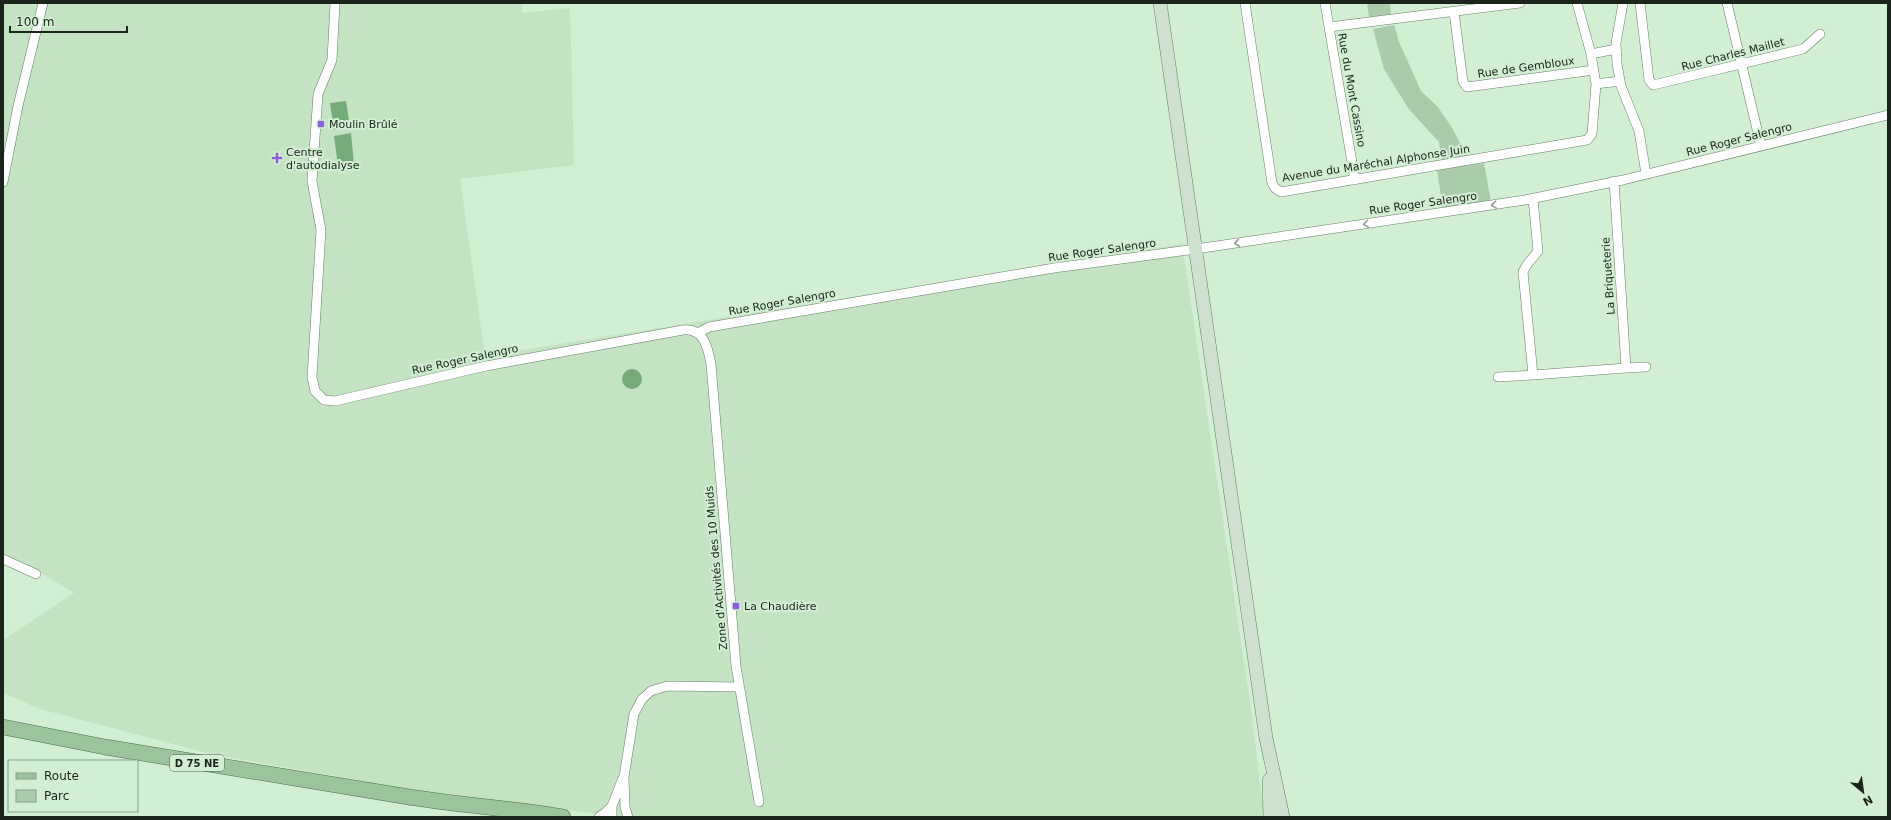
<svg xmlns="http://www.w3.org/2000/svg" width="1891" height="820" font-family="'DejaVu Sans',sans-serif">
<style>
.built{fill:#c3e3c3}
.green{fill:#aaccab}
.water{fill:#75ab78}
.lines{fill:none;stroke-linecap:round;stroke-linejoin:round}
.street-casing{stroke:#667f67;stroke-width:10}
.secondary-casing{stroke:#667f67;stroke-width:14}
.primary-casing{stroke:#427146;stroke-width:16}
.street{stroke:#fff;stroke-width:9}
.secondary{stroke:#cde1ce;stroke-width:13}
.primary{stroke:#9bc39e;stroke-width:15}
.oneway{stroke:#989c98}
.poi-dot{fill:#8860db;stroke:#d2eed3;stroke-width:1.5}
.labels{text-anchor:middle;stroke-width:4;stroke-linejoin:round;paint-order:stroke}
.shield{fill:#d2eed3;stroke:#516152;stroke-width:1}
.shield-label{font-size:10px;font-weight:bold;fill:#1a241a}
.street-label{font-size:11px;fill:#1a241a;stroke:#d2eed3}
.poi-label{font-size:11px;fill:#1a241a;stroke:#d2eed3;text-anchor:start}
</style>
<rect width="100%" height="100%" fill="#d2eed3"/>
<path class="built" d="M3 3H522V13L570 8 574 165 460 179 485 356 1182 244 1251 709 1263 808 1262 817H620L402 788 211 754 40 709 3 693V640L74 593 23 562 3 556Z"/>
<path class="green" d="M1367 3H1390L1391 15 1369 17Z
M1394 25 1399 42 1421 91 1437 106 1451 126 1467 156 1442 160 1439 142 1408 108 1384 69 1373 29Z
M1484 163 1491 202 1443 209 1437 170Z"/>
<path class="water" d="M346 101 350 127 334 130 330 103Z
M351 133 354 164 338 166 334 136Z
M622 379a10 10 0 1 1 20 0a10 10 0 1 1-20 0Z"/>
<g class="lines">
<defs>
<path id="street" d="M335 3 332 60 318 94 312 181 321 230 312 377 315 391 324 400 335 401 486 366 683 330C704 328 708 348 711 364L736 666 759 802
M1245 3 1272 183 1275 188 1281 192 1587 140 1592 134 1596 84
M1325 3 1329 27 1520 3
M1577 3 1591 54
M1623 3 1616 43 1617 64 1621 86 1639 131 1646 174
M1640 3 1649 80 1653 85 1803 49 1820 34
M1727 3 1761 146
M1454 12 1463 82 1467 87 1594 70
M1329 27 1355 180
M1616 49 1591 54 1596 84 1620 81
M3 182 18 106 43 3
M1533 199 1538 251 1526 266 1523 272 1533 375 1626 368 1614 181
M698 333 709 327 1054 268 1196 249 1525 200 1623 180 1888 115
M1626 368 1646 367
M1498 377 1533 375
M3 559 36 574
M599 817 605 813 612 806
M612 817V806L623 778
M628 817 625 807 624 777 634 714 642 699 651 691 667 686 739 687"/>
<path id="secondary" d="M1160 3 1266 738 1283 817
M1269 780 1270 817"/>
<path id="primary" d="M3 727 105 747 403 796C456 805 510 808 563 817"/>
</defs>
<use href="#street" class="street-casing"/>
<use href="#secondary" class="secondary-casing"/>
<use href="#primary" class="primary-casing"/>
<use href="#street" class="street"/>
<use href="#secondary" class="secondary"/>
<use href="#primary" class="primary"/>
</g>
<defs><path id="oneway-chevron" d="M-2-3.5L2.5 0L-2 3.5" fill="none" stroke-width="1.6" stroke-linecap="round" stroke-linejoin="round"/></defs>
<g class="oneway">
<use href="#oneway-chevron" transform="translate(1494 205) rotate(172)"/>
<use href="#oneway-chevron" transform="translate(1366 224) rotate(172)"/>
<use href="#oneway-chevron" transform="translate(1237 243) rotate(172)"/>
</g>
<g class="poi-dot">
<rect x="317" y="120" width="8" height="8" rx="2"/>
<path d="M275 152h4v4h4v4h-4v4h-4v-4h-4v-4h4z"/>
<rect x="732" y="602" width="8" height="8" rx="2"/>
</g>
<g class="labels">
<rect class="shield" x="170" y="755" width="54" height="16" rx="3"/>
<g class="shield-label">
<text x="197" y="767">D 75 NE</text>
</g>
<g class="street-label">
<text transform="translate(1733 54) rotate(-14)" y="4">Rue Charles Maillet</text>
<text transform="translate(1526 67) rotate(-8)" y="4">Rue de Gembloux</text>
<text transform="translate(1352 90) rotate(80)" y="4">Rue du Mont Cassino</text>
<text transform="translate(1739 139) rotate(-14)" y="4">Rue Roger Salengro</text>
<text transform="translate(1376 163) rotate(-9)" y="4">Avenue du Maréchal Alphonse Juin</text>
<text transform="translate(1423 203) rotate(-8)" y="4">Rue Roger Salengro</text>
<text transform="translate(1102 250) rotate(-8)" y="4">Rue Roger Salengro</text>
<text transform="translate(1608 276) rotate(-94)" y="4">La Briqueterie</text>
<text transform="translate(782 302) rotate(-10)" y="4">Rue Roger Salengro</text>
<text transform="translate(465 359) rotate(-12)" y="4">Rue Roger Salengro</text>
<text transform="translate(716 568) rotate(-95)" y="4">Zone d'Activités des 10 Muids</text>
</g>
<g class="poi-label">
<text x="329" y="128">Moulin Brûlé</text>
<text x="286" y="156">Centre<tspan x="286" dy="13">d'autodialyse</tspan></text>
<text x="744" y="610">La Chaudière</text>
</g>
</g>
<rect width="1891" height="820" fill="none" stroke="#1a241a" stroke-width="8"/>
<rect x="8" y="760" width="130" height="52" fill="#d2eed3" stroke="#889d89"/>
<rect x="16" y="773" width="20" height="6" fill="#9bc39e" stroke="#889d89"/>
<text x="44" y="780" font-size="12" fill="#1a241a">Route</text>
<rect x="16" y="790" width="20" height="12" fill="#aaccab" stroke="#889d89"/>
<text x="44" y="800" font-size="12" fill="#1a241a">Parc</text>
<g transform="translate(1863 792) rotate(151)" stroke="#d2eed3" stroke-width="3" paint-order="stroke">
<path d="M0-3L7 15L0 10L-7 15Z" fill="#1a241a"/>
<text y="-6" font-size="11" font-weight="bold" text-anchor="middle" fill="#1a241a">N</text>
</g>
<path d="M10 26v6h117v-6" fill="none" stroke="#1a241a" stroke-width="2"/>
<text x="16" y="26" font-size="12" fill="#1a241a" stroke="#d2eed3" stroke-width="3" paint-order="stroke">100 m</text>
</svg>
